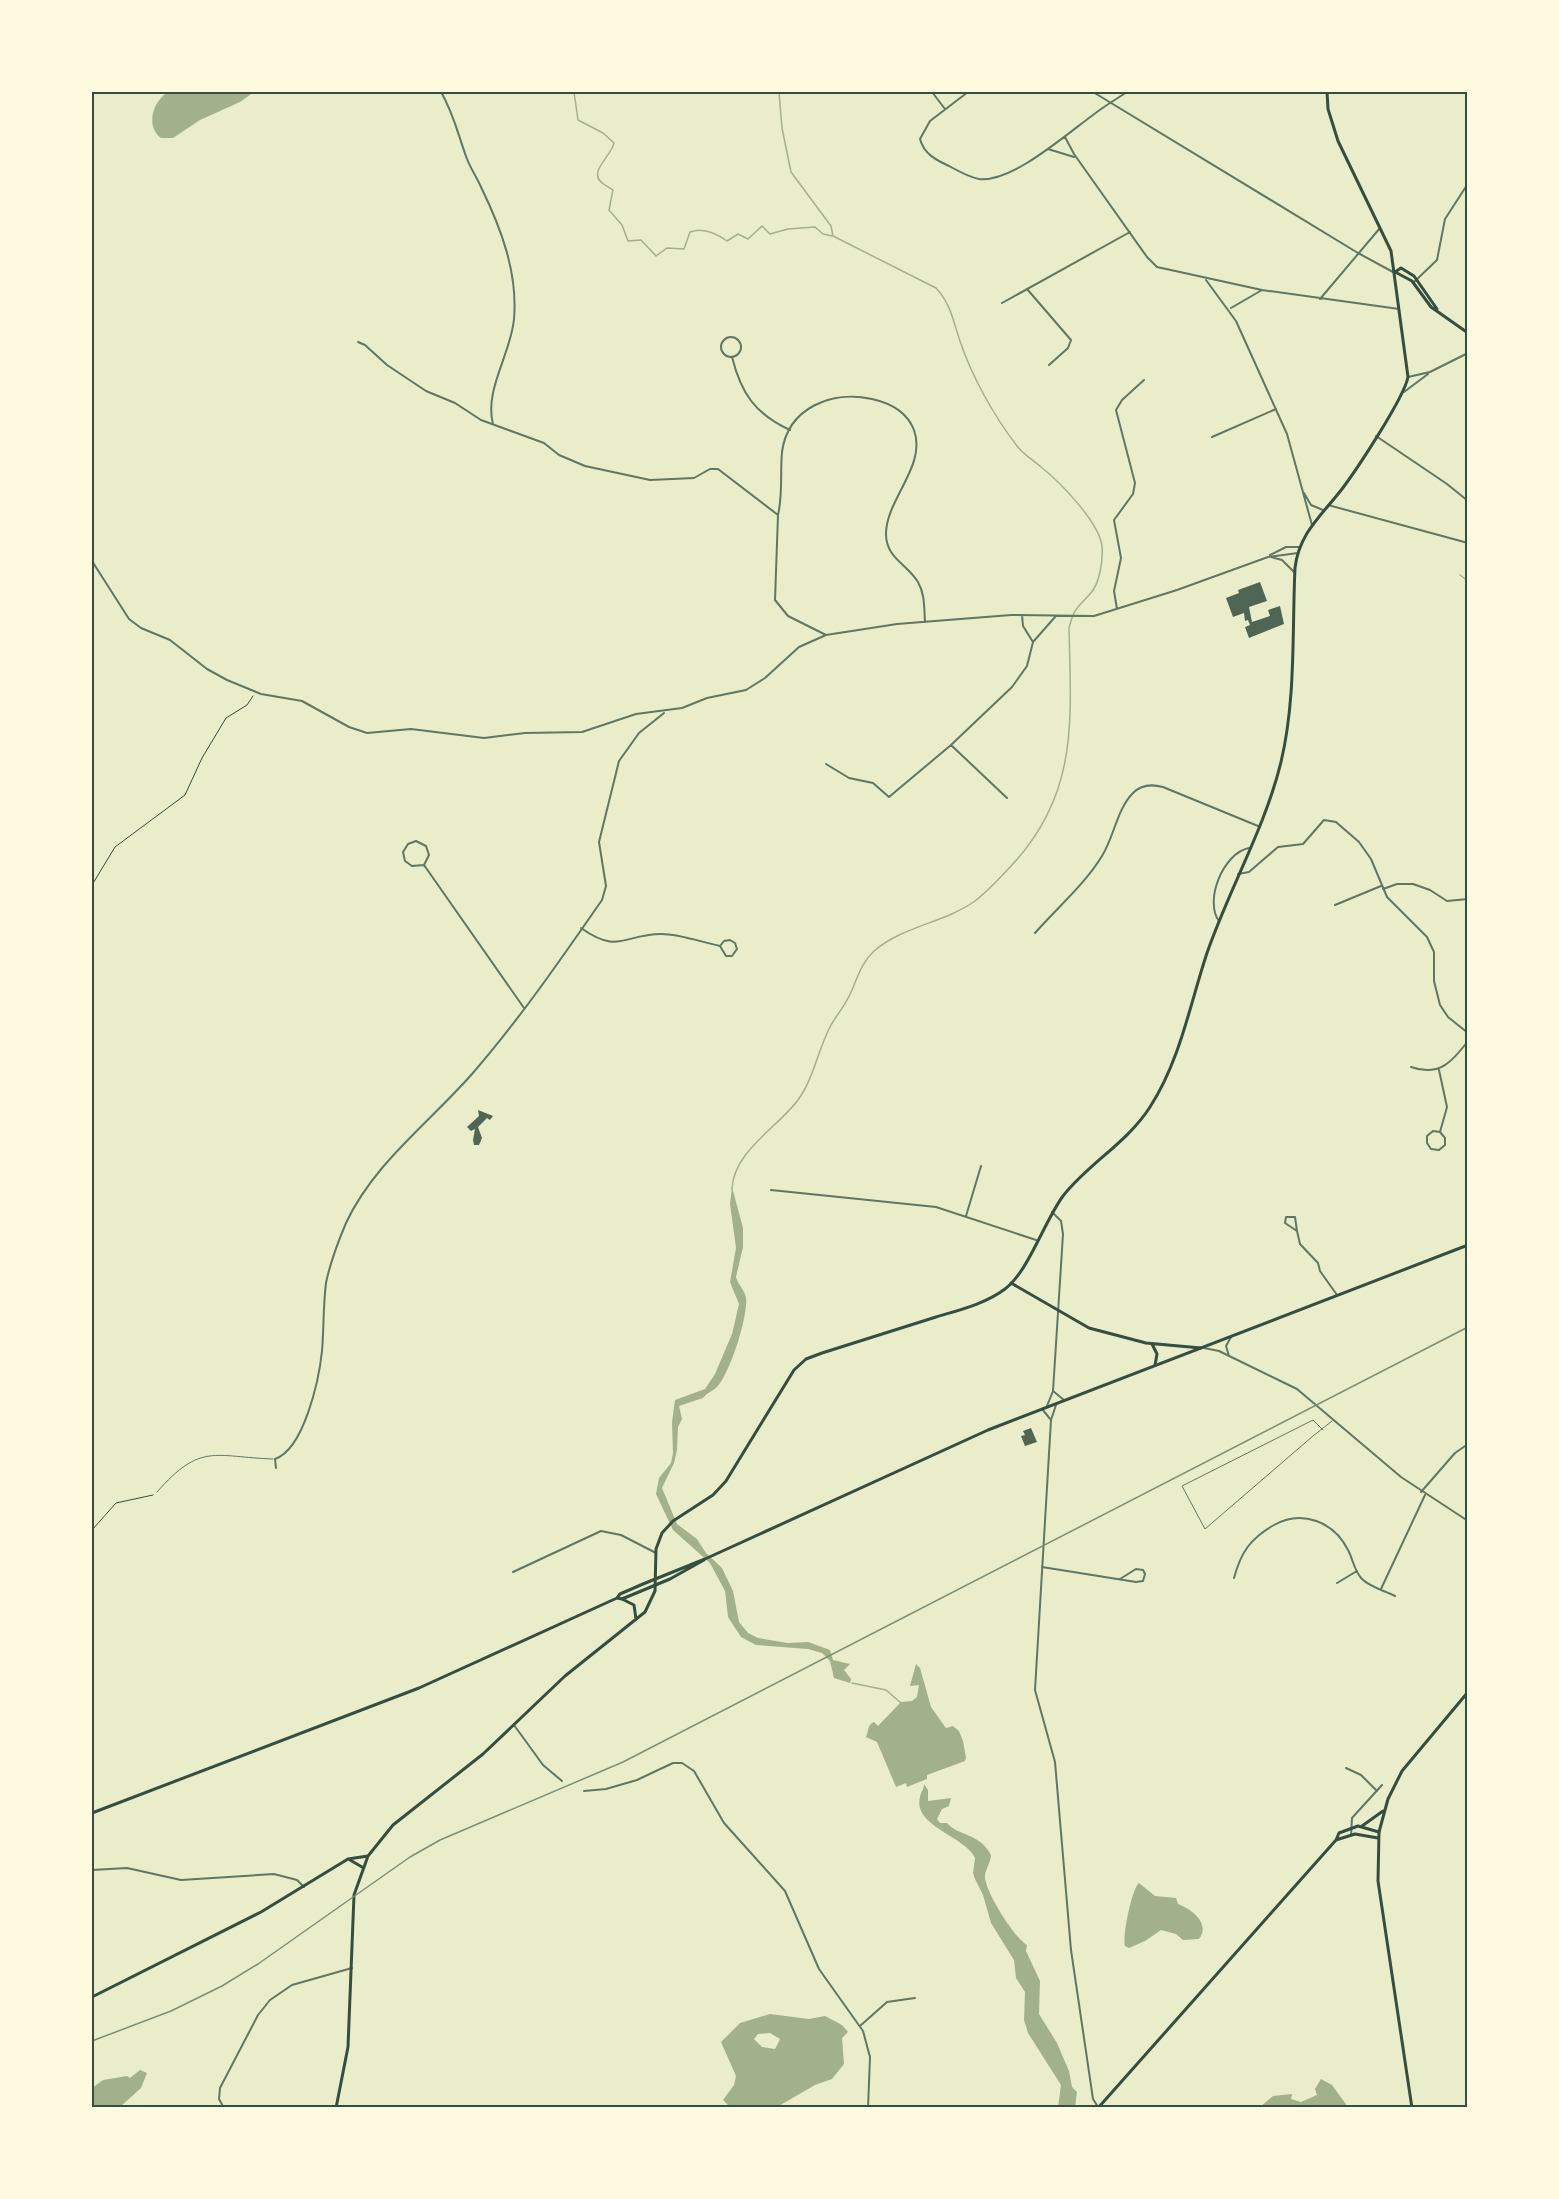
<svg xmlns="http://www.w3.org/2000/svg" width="1559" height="2199" font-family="Quicksand,sans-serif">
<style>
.water{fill:#a3b18a;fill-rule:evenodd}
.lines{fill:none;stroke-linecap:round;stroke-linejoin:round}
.stream{stroke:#a3b18a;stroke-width:1.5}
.building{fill:#4f6655}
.path{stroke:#344e41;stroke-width:1}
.service{stroke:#617663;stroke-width:1}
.minor{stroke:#617663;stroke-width:2}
.tertiary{stroke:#617663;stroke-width:2}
.secondary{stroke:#344e41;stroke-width:3}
.primary{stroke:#344e41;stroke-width:3}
.rail{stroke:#7c8e77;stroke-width:1.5}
.neatline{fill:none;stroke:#344e41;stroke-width:2}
</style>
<rect width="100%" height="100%" fill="#e9edc9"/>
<path class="water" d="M168 92 180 94 254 92 240 102 200 120 173 138H161C145 126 153 101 168 92Z
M732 1187 743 1228V1247L736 1277C738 1285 745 1290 746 1298 748 1317 730 1373 717 1387 712 1392 709 1391 703 1398L679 1406 682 1419 678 1427 677 1450 674 1463 662 1488 677 1524 697 1539 706 1553 722 1568 733 1591 739 1622 748 1633 758 1638 788 1643 808 1642 830 1650 833 1660 850 1664 844 1670 851 1679 850 1683 834 1678 830 1661 822 1653 808 1649 756 1645 741 1637 728 1617 725 1591 710 1563 673 1530 656 1494 659 1478 671 1463 673 1453 672 1422 675 1400 705 1389 715 1374 732 1334 739 1304 730 1282 736 1248 730 1204Z
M916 1664 920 1668 931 1707 946 1728 953 1726 959 1731 963 1741 966 1758 965 1761 927 1775V1779L907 1787 906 1783 896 1787 877 1742 866 1737C869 1731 867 1725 874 1722L878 1726 901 1702 912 1701 917 1697 919 1685 910 1686Z
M924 1784 928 1790V1801L951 1798 949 1806 942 1809 937 1819 940 1823H947C958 1836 980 1833 991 1855 991 1863 984 1871 985 1878 987 1894 1013 1936 1027 1945L1026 1951 1040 1981 1039 2014 1057 2043 1069 2071 1072 2087 1077 2092 1075 2107H1058L1061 2085 1028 2033 1024 2020 1025 1992 1016 1978 1014 1960 991 1923 983 1895 975 1879 973 1873 975 1858C965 1836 912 1826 920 1797 921 1791 924 1790 924 1784Z
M1139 1883 1155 1896 1176 1898 1178 1904C1191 1909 1211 1923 1199 1939L1183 1940 1176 1934 1161 1930 1145 1941 1129 1948 1125 1946C1122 1937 1132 1888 1139 1883Z
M770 2014 809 2019 825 2016 842 2025 848 2032 842 2038 844 2064 832 2079 815 2085 777 2107H730L723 2100 734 2085 736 2076 721 2042 740 2023ZM770 2033 780 2039 775 2049 762 2047 754 2039 758 2034Z
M140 2070 147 2073 141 2088 120 2107H92V2088L103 2080 127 2076 130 2078Z
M1321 2079 1332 2085 1348 2107H1260L1273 2096 1292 2094 1291 2099 1301 2102 1317 2095 1315 2089Z"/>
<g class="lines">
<path class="stream" d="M574 92 578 120 603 133 614 143C612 155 589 171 601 182 604 185 609 187 613 190L609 210 622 225 628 241 641 240 656 256 667 248 684 249 690 232C703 227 716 233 727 241L738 234 748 239 762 226 770 234 788 229 815 227 823 234 832 236
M1460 575 1468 581
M732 1189C733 1152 778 1127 798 1100 814 1078 818 1049 831 1025 838 1013 847 1003 852 990 858 976 862 962 874 951 903 926 944 923 975 901 988 891 1000 878 1011 866 1079 794 1071 720 1069 628 1074 608 1077 608 1090 594 1100 584 1103 560 1102 546 1099 522 1060 482 1041 467 1033 460 1024 455 1017 446 994 416 972 377 960 341 953 321 951 304 936 288L833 236 831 226 791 172 782 128 779 92
M852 1683 886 1690 901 1703"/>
</g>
<path class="building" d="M1260 582 1267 601 1249 607 1252 622 1270 616 1268 610 1280 606 1284 624 1249 638 1245 627 1250 625 1248 620 1245 621 1244 613 1233 617 1226 598 1239 593 1238 590Z
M478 1110 493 1116 490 1120 487 1118 478 1127 482 1138 479 1145H474L473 1140 475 1129 471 1131 467 1127 479 1116Z
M1031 1428 1037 1442 1025 1446 1021 1436 1025 1435 1023 1431Z"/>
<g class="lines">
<path class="path" d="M92 885 115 847 185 795 202 758 226 718 247 705 253 696
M92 1530 116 1503 153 1495"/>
<path class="service" d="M1323 1430 1313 1420 1182 1486 1205 1529 1313 1436 1332 1421
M157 1492C201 1442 214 1457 273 1459"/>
<path class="minor" d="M441 92C454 114 458 135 467 159 471 169 477 178 481 187 501 228 518 273 514 319 511 354 484 390 493 424
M932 92 945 109
M968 92 930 121 920 139C924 154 936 160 949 166 958 171 969 177 979 179 1017 183 1079 122 1110 103
M1065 137 1074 154 1147 257 1157 267 1262 290 1399 309
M1048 149 1074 157
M1206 280 1236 321 1287 434 1312 525
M1413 283 1437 260 1445 219 1467 185
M1027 289 1071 340 1068 348 1049 365
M1320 299 1380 228
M1002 303 1130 232
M1231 308 1262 290
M721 347a10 10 0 1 1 20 0a10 10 0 1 1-20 0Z
M358 342 365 345 387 365 426 391 455 403 481 420 544 443 559 455 585 466 650 480 694 478 710 469H718L778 515 775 600 788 616 826 635
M732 357C741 393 755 414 790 430
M1376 436 1447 484 1468 501
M1212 437 1276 409
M1304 493 1311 505 1323 510
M1328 505 1468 543
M778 515C783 494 780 473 782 452 788 407 833 390 872 399 890 403 907 412 914 430 927 466 886 499 886 534 886 558 907 564 918 582 925 594 924 608 925 622
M1270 555 1286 547H1300
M1271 557 1282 560 1295 573
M92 561 129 619 141 628 170 640 207 669 227 680 261 694 302 701 349 727 367 733 411 729 484 738 525 733 582 732 636 714 682 708 707 698 746 690 765 678 799 647 826 635 897 624 1011 615 1094 616 1177 590 1268 557 1298 553
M1117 609 1114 591 1121 558 1114 520 1133 494 1135 483 1116 410 1122 400 1144 380
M1033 642 1055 617
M951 745 1007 798
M826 764 849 778 873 783 889 797 951 745 1012 687 1027 666 1033 642 1023 626 1022 615
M424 865 429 855 426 846 416 841 408 844 403 852 405 861 412 866 424 865 524 1008
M1238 874 1249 872 1278 847 1303 844 1324 820 1336 822 1359 842 1371 859 1387 897 1427 937 1434 952V981L1440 1005 1448 1017 1468 1033
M1383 889 1397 884H1413L1430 890 1447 901 1468 899
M1335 905 1381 886
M1219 921C1204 901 1223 853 1249 848
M581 928C619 955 624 934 661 934 680 934 701 942 720 946L726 956H732L737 949 735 943 730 940 724 941 720 946
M1035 933C1057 908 1085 884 1102 856 1114 837 1117 809 1133 793 1142 784 1152 784 1163 787L1258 826
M1411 1067C1439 1077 1452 1062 1468 1041
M1439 1070 1447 1107 1440 1132 1433 1131 1427 1136V1143L1431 1149 1439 1150 1445 1145V1138L1440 1132
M771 1190 936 1207 1036 1240
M966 1216 981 1166
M1297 1231 1295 1217H1286L1285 1223 1297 1231 1300 1244 1318 1263 1320 1271 1337 1295
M276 1468 275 1459C304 1449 319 1380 322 1351 324 1328 323 1306 326 1283 330 1263 338 1242 346 1223 374 1163 429 1123 472 1074 519 1020 561 959 602 900L606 886 599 842 619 761 639 733 664 713
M1421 1492 1455 1453 1468 1444
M1042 1567 1136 1582 1143 1581 1145 1574 1143 1570 1136 1569 1120 1579
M513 1572 601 1531 621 1535 656 1553
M1234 1578C1241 1552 1250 1539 1274 1525 1302 1509 1334 1522 1348 1550 1353 1559 1354 1571 1362 1579 1370 1587 1385 1591 1395 1596
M1337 1583 1357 1571
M1381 1589 1425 1495
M514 1725 543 1765 562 1781
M1346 1768 1361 1775 1377 1791
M584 1791 606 1789 637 1780 673 1763H682L694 1771 724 1823 785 1891 819 1969 863 2031 870 2057 868 2108
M1351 1835 1352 1818 1382 1785
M92 1870 127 1868 181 1880 274 1874 297 1880 304 1887
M860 2026 887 2002 915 1998
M224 2108 219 2099 220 2088 258 2015 270 2000 292 1985 352 1968"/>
<path class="tertiary" d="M1093 92 1358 253 1393 272
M1110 103 1127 92
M1408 377 1430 372 1468 353
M1404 392 1428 374
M1204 1348 1219 1351 1297 1389 1401 1477 1468 1521
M1229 1356 1226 1346 1231 1337
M1053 1391 1064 1400
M1056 1405 1051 1420 1035 1690 1055 1762 1071 1950 1093 2099 1098 2107
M1047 1406 1053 1391 1063 1234 1061 1221 1052 1212
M1042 1409 1051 1420"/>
<path class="secondary" d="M1395 272 1401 268 1414 276 1437 309
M1397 273 1412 281 1431 307 1468 333
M1011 1283 1089 1328 1146 1343 1201 1348
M1152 1344 1157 1354 1155 1365
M622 1599 634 1605 636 1619
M1336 1840 1355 1834 1378 1838
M350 1860 362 1867
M92 1997 261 1912 348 1859 368 1856
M336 2108 348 2047 354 1895 368 1856 393 1825 483 1754 565 1676 645 1612 655 1591 656 1549 662 1533 673 1521 713 1495 726 1481 794 1370 806 1359 822 1353C860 1341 898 1329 936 1317 959 1310 985 1304 1005 1289 1028 1272 1044 1222 1063 1196 1089 1163 1127 1143 1150 1107 1180 1061 1190 1004 1207 953 1229 889 1265 828 1281 762 1296 699 1292 632 1295 568 1299 533 1322 515 1342 489 1357 469 1404 398 1408 377L1391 251 1338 141 1328 109 1327 92
M1098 2108 1336 1840 1339 1833 1358 1826 1379 1832"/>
<path class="primary" d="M617 1598 622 1599 670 1579 704 1560
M92 1813 419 1688 617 1598 620 1594 643 1584 705 1559 988 1430 1468 1245
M1362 1826 1383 1811
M1412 2108 1378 1881 1379 1832 1388 1799 1402 1771 1468 1692"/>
<path class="rail" d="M92 2041 171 2011 222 1986 258 1964 410 1857 440 1840 623 1762 1468 1327"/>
</g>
<rect width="1559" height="2199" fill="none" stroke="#fefae0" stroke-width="186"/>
<rect x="93" y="93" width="1373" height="2013" class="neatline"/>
</svg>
